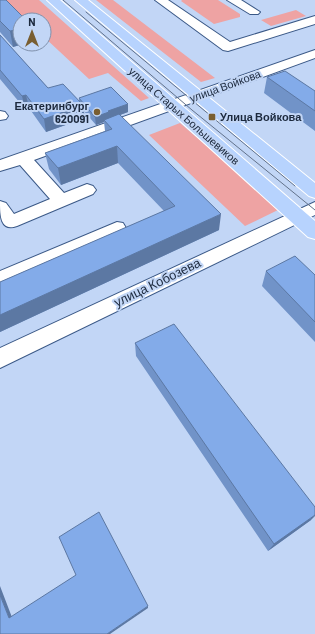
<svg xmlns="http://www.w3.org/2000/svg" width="315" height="634" font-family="Barlow,sans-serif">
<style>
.green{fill:#eea3a3}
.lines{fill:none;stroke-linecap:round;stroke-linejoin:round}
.minor-casing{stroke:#3b5987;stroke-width:2}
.major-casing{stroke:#fff;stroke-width:2}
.minor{fill:#fff;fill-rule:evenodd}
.major{fill:#b7d3fe;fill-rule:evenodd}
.tram{stroke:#62728b;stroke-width:1}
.wall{fill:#7193c8}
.shaded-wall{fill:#5c78a3}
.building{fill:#83abe9;stroke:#5c78a3}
.poi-dot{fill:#795e31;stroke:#c2d6f6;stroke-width:1.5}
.labels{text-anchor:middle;stroke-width:4;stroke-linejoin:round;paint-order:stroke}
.far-street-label{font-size:11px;fill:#1c293d;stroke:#c2d6f6}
.far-poi-label{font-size:11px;font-weight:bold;fill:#1c293d;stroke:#c2d6f6;text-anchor:end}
.street-label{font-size:13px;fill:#1c293d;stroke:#c2d6f6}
</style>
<rect width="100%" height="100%" fill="#c2d6f6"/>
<path class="green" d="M5 0H39L149 98 141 101 108 73 89 79 44 37V20H26Z
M96 0H113L215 78 201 82Z
M182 0H218L240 14V17L214 24 181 1Z
M296 10 306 16 271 26 261 20Z
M180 123 280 209 245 226 149 135Z"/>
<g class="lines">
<defs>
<path id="minor" d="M155 0H168L230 42 315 16V24L228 51 223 50Z
M227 0H241L260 12 258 14H250Z
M315 50V58L34 160 64 193 87 184 93 186 96 190 93 194 17 226C0 232 0 215 0 201L6 203 14 214 50 199 20 165 0 171V160Z
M0 111 5 112 8 116 6 119 0 120Z
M315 202V215L0 368V348Z
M117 222 123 223 126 228 123 233 0 287V271Z"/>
<path id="major" d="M47 0H60L315 221V239L308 237Z
M75 0H88L315 183V198L309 196Z"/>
</defs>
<use href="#minor" class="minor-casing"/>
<use href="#major" class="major-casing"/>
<use href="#minor" class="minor"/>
<use href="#major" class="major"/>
<path class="tram" d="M63 0 192 110 315 210
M86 12 295 186"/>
</g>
<path class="wall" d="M0 0 20 44H23L13 47 0 32Z
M0 35 48 88 79 101V98L128 104V112L120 115 219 230 0 332V282L164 211 118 163 61 185 49 169 45 153 105 131 104 122 96 125 83 110 85 118 46 132 29 108 25 109 0 79Z
M267 77 315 91V131L264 93Z
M266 271 315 275V342L262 286Z
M135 343 311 520 268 551 136 356Z"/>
<path class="shaded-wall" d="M20 29V44H23L13 47 10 31Z
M26 95 29 108 25 109 22 96Z
M128 104V112L109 119 104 120V122L96 125 95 117 108 111Z
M83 105 85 118 46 132 44 119Z
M117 146 118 163 61 185 58 168Z
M221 214 219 230 0 332V315Z
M315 515V516L311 520 268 551 274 544Z
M0 586 13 620 9 618 0 595Z
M148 606V608L110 634H107Z"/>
<path class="building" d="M0 0H6L26 20H20V29L10 31 0 21Z
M0 35 48 88 63 84 83 105 44 119 26 95 22 96 0 70Z
M285 71 315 91V111L267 77Z
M111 87 128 104 108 111 109 112 95 117 79 98Z
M119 114 221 214 0 315V282L175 206 117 146 58 168 45 153 112 129 104 120Z
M295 256 315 275V322L266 271Z
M174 324 315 507V515L274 544 135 343Z
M99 512 148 606 107 634H0V595L9 618 76 575 59 537Z"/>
<g class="poi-dot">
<circle cx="97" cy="112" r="4"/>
<rect x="208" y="113" width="8" height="8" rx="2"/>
</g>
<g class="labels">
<g class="far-street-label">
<text transform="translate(225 86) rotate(-20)" y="4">улица Войкова</text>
<text transform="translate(184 116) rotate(41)" y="4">улица Старых Большевиков</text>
</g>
<g class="far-poi-label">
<text x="89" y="110">Екатеринбург<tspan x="89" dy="13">620091</tspan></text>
<text x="220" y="121" text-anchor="start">Улица Войкова</text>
</g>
<g class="street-label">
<text transform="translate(157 282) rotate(-26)" y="5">улица Кобозева</text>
</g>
</g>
<g transform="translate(32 32)"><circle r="19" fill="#c2d6f6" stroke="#8091ac"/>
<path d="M0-3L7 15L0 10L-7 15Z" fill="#795e31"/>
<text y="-6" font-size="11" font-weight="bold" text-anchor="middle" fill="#1c293d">N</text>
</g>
</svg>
